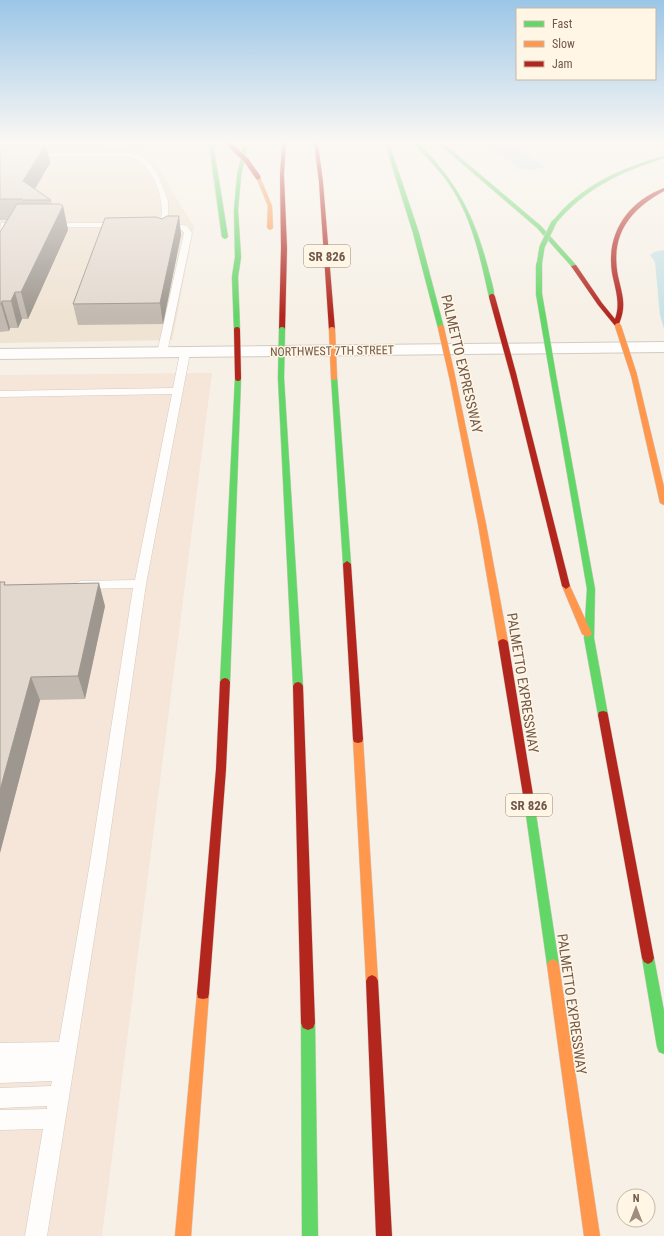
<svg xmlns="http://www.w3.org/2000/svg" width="664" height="1236" font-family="'Roboto Condensed',sans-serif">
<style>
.residential{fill:#efe3d3}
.commercial{fill:#f6e5d9}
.water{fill:#c8e2e5}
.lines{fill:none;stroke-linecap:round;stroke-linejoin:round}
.lane-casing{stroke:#d4cbc1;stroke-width:1}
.street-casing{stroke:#d4cbc1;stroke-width:2}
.fast-casing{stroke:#d5cbc4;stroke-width:1}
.slow-casing{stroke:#d5cbc4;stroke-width:1}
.jam-casing{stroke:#d5cbc4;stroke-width:1}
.lane{fill:#fefdfb;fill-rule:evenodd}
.street{fill:#fefdfb;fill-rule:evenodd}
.fast{fill:#63d668;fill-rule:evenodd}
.slow{fill:#ff974d;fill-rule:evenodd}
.jam{fill:#b3261e;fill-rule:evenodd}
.fast-bridge-far1-casing{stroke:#d5cbc4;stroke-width:6;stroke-linecap:butt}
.fast-bridge-casing{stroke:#d5cbc4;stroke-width:7;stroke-linecap:butt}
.slow-bridge-casing{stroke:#d5cbc4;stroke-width:7;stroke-linecap:butt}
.jam-bridge-far1-casing{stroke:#d5cbc4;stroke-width:6;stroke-linecap:butt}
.jam-bridge-casing{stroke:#d5cbc4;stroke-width:7;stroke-linecap:butt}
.fast-bridge-far1{stroke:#63d668;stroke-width:5}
.fast-bridge{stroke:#63d668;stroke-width:6}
.slow-bridge{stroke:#ff974d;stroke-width:6}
.jam-bridge-far1{stroke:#b3261e;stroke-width:5}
.jam-bridge{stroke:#b3261e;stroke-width:6}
.wall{fill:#c2bab1}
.shaded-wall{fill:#9e9790}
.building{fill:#e2d8ce;stroke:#9e9790}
.labels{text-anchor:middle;stroke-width:3;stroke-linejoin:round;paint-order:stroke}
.far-street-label{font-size:12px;fill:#725848;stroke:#fff6e6}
.shield{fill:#fff6e6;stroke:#9c8777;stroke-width:1}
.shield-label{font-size:13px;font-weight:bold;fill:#725848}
.street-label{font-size:14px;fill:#725848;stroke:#fff6e6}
</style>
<rect width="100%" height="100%" fill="#f6f0e6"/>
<path class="residential" d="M0 143 133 144 141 146 152 152 172 191 194 227 172 340 0 343Z"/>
<path class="commercial" d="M212 373 102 1236H0V375Z"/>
<path class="water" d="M484 143H512L545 167 531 170 521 169Z
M664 250V329L660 315 655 262 650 255 654 252Z"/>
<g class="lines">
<defs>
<path id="lane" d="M127 152 143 157 151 164 159 177 168 201V223L187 226 192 233 167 353 162 356 157 353 184 233 182 230 168 227 167 234H161L160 232C161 222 163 211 161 201 159 184 146 158 127 156L0 157V153Z
M1 223H7L8 225 3 234H0Z
M47 223H118L122 225 118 227H47Z
M185 350 190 353 146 584 106 863 47 1236H25L43 1129 0 1130V1110L47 1109V1106L0 1108V1088L51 1086 52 1081 0 1083V1063L55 1061 0 1063V1043L59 1042 90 863 133 588 81 589 77 588 75 585 77 582 81 581 135 580 172 394 0 397V391L173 388 180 353Z"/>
<path id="street" d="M664 342V352L0 359V349Z"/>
<path id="fast" d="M209 143H213L228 237 225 239 222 237Z
M244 143H248L241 176 238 210 241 257 238 277 240 330 237 332 234 330 232 277 235 257 234 210 237 176Z
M385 143H389L419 233 444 328 443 329 438 328 413 233Z
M413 143H418C457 182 474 215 488 268 490 277 495 290 494 298L489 297C481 261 473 222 453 190 442 172 427 158 413 143Z
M438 143H443L541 226 576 265V267H572L537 228Z
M664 156V158C620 172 586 188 556 223L552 222C580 186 621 168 664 156Z
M553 373 556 375 595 589 594 638 608 715 607 718 603 719 599 718 598 715 584 638 587 589 550 375Z
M334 375 337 377 351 564 347 567 343 564 331 377Z
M238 376 241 378 230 682 228 685H222L220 682 235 378Z
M281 376 284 378 303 686 301 689H295L293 686 278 378Z
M529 796 533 798 534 801 559 965 557 969 553 971 549 969 547 965 524 801 525 798Z
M648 952 652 954 654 958 664 1011V1054L659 1052 657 1047 642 958 644 954Z
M308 1016 313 1018 315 1023 318 1236H302L301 1023 303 1018Z"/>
<path id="slow" d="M258 176 260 177 272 206 273 228 270 230 267 228 268 206 256 177Z
M634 373 637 375 664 487V505L660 503 631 375Z
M452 374 455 376 486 524 508 642 506 644H500L498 642 478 524 449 376Z
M566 583 570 586 592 634 590 636 587 637 582 634 562 586Z
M358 735 362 736 363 739 378 981 376 985 372 987 368 985 366 981 353 739 354 736Z
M553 959 557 961 559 965 600 1236H584L547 965 549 961Z
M203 987 208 988 209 993 191 1236H175L197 993 198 988Z"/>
<path id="jam" d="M282 143H286L284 175 287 248 285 330 282 332 279 330 281 248 280 175Z
M314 143H318L323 182 335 330 332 332 329 330 319 182Z
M664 188V191C630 210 610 234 618 276 622 294 627 305 619 324L621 326 616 327 598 305 571 266 576 265 602 303 615 319C621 303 615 289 612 273 606 234 627 202 664 188Z
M514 375 517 377 570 586 566 589 562 586 511 377Z
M347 561 351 564 363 739 362 742 358 743 354 742 353 739 343 564Z
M503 639 506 640 508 642 534 801 533 804 529 806 525 804 524 801 498 642 500 640Z
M225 678 228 679 230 682 226 769 209 993 208 998 203 999 198 998 197 993 216 769 220 682 222 679Z
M298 682 301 683 303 686 315 1023 313 1028 308 1030 303 1028 301 1023 293 686 295 683Z
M603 711 607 712 608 715 654 958 652 962 648 964 644 962 642 958 598 715 599 712Z
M372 975 376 977 378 981 392 1236H376L366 981 368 977Z"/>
</defs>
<use href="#lane" class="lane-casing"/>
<use href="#street" class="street-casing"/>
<use href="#fast" class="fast-casing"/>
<use href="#slow" class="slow-casing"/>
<use href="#jam" class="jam-casing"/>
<use href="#lane" class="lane"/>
<use href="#street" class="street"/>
<use href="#fast" class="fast"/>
<use href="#slow" class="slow"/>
<use href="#jam" class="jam"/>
<defs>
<path id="fast-bridge-far1" d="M539 266 542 247 554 222"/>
<path id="fast-bridge" d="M539 265V294L553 375
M281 378 282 330"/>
<path id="slow-bridge" d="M618 326 634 375
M441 328 452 376
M332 330 334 377"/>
<path id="jam-bridge-far1" d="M228 143 246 160 258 177"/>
<path id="jam-bridge" d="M492 297 514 377
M237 330 238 378"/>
</defs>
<use href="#fast-bridge-far1" class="fast-bridge-far1-casing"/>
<use href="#fast-bridge" class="fast-bridge-casing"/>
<use href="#slow-bridge" class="slow-bridge-casing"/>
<use href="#jam-bridge-far1" class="jam-bridge-far1-casing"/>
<use href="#jam-bridge" class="jam-bridge-casing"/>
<use href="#fast-bridge-far1" class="fast-bridge-far1"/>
<use href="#fast-bridge" class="fast-bridge"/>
<use href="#slow-bridge" class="slow-bridge"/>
<use href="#jam-bridge-far1" class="jam-bridge-far1"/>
<use href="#jam-bridge" class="jam-bridge"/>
</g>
<path class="wall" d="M0 145 50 163 35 189 51 200 52 204 63 206 68 230 28 319H22L18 328H10L9 331 0 332V232L7 220H0Z
M179 216 181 235 163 324 78 325 73 304 162 219Z
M0 582 6 585 105 606 85 699 40 700 0 853Z"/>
<path class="shaded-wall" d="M46 144 50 163 28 201 23 181Z
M63 206 68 230 28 319 21 292Z
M179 216 181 235 163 324 160 303Z
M15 292 22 319 18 328 11 301Z
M2 301 10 328 9 331 1 304Z
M99 583 105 606 85 699 78 676Z
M31 677 40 700 0 853V790Z"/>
<path class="building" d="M46 144 23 181 51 200H22V199H0V145Z
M17 204H60L63 206 21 292H15L11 301H2L1 304H0V232Z
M167 216H179L160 303 73 304 105 218 156 217 162 219Z
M0 582H5L4 585 99 583 78 676 31 677 0 790Z"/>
<linearGradient id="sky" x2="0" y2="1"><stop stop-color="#9bc6e7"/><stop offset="0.45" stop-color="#fbf8f4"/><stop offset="1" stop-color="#fbf8f4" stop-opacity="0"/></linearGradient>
<rect width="664" height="316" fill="url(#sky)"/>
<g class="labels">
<g class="far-street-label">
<text transform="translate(332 351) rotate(-1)" y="4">NORTHWEST 7TH STREET</text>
</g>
<g class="shield">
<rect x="304" y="245" width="46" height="22" rx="3"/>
<rect x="506" y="794" width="46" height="22" rx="3"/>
</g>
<g class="shield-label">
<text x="327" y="261">SR 826</text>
<text x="529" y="810">SR 826</text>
</g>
<g class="street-label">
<text transform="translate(462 364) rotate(77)" y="5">PALMETTO EXPRESSWAY</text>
<text transform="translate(523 683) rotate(81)" y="5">PALMETTO EXPRESSWAY</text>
<text transform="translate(572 1004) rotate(82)" y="5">PALMETTO EXPRESSWAY</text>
</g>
</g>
<rect x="516" y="8" width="140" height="72" fill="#fff6e6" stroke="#c7b7a7"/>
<rect x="524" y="21" width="20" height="6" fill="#63d668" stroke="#c7b7a7"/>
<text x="552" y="28" font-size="12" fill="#725848">Fast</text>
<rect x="524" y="41" width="20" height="6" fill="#ff974d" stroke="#c7b7a7"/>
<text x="552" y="48" font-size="12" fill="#725848">Slow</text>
<rect x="524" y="61" width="20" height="6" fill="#b3261e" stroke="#c7b7a7"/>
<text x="552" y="68" font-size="12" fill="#725848">Jam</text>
<g transform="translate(636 1208)"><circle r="19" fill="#fff6e6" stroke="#c7b7a7"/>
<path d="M0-3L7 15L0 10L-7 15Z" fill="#a08d7f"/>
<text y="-6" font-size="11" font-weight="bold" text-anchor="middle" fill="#725848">N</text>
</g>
</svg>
